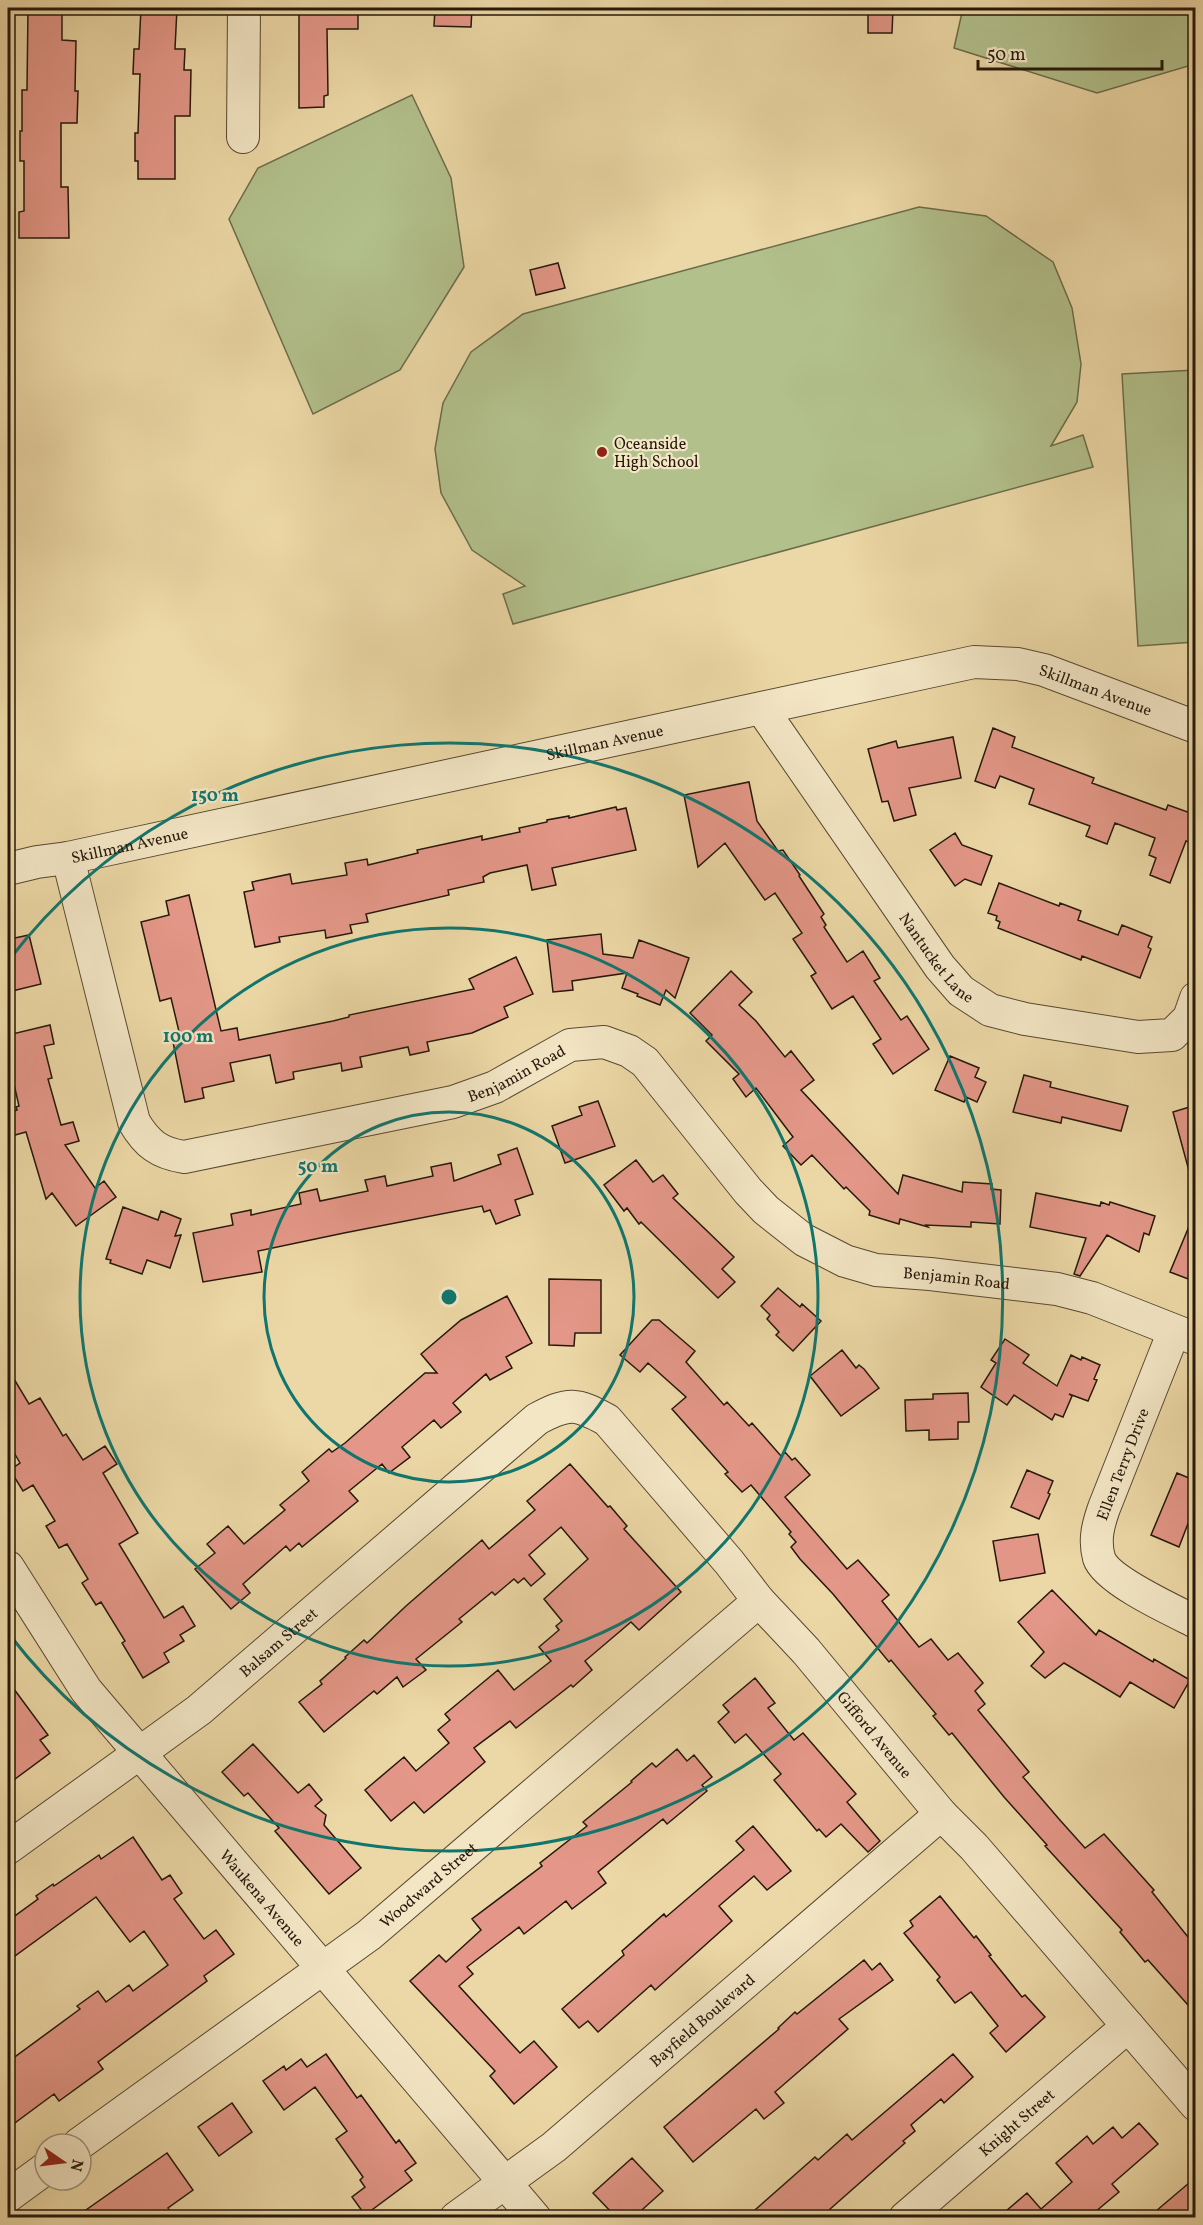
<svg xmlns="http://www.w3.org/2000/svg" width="1203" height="2225" font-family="Vollkorn,serif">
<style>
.green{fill:#b2c08b;stroke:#6c6c4b;stroke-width:1.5}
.building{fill:#e49788;stroke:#25180b;stroke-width:1.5}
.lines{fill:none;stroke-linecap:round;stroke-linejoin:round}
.minor-casing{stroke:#574832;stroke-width:34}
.minor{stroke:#f3e6c5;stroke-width:32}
.ring{fill:none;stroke:#0f766e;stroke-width:3}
.poi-dot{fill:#8f2418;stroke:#f3e6c5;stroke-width:2}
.labels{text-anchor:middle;stroke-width:4.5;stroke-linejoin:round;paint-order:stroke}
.poi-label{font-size:16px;fill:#25180b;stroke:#f3e6c5;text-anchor:start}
.street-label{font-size:16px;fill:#25180b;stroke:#f3e6c5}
.centre{fill:#0f766e;stroke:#f3e6c5;stroke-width:3}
.ring-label{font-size:18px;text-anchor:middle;font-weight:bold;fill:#0f766e;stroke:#f3e6c5;stroke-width:4.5;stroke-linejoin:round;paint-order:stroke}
</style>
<rect width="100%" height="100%" fill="#ecd8a6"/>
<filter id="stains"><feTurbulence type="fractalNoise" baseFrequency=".00333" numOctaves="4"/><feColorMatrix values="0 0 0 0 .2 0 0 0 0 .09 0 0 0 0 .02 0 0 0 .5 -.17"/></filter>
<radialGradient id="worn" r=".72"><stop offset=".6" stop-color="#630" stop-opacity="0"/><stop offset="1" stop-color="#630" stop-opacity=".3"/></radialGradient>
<path class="green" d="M963 8H1195V64L1097 93 954 48Z
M412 95 451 178 464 267 400 370 313 414 229 219 258 168Z
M919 207 986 216 1053 262 1072 308 1081 364 1077 402 1051 446 1083 435 1093 467 513 624 503 594 525 586 472 550 441 493 435 449 443 403 471 352 523 314Z
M1195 370V642L1138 646 1122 374Z"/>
<path class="building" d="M28 8H62V40L76 41 75 91H78L77 123H61V187H68L69 238H19V212L24 211V161H20V131H22V90H27Z
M141 8H177L175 49H185L184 70H191L190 116H175V179H138V161H135V133H138L140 74H133L134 49H139Z
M299 8H358V29H327L328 95 324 96V107L299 108Z
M435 8H472L471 27 434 26Z
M868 8H893L892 33H868Z
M558 263 565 288 536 295 530 270Z
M993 728 1015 737 1012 747 1094 778 1092 783 1166 810 1168 805 1196 815V844L1186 841 1170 883 1150 875 1156 858 1149 855 1155 838 1115 823 1107 844 1086 836 1090 826 1029 804 1034 789 1000 776 995 788 975 781Z
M953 737 961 778 909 788 916 815 894 821 888 801 882 802 868 749 896 741 898 748Z
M749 782 757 821 778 851 783 850 800 875 799 876 824 914 821 917 826 925 824 927 847 962 863 951 880 978 874 981 901 1020 907 1016 929 1049 893 1074 873 1044 881 1039 853 996 832 1009 811 976 816 973 793 939 802 933 775 893 765 900 725 843 698 867 684 795Z
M616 807 617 810 626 808 636 850 552 868 556 885 532 890 527 865 490 873 483 877 484 882 448 890 449 895 366 914 368 922 350 925 352 933 326 938 325 930 279 937 280 942 255 947 244 892 254 890 252 882 290 874 292 884 347 875 345 863 367 859 368 865 418 853 417 850 482 836V840L520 832 519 828 547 822V820L569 816V818Z
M955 833 962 845 992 856 981 885 965 879 955 886 930 850Z
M999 883 1059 906 1060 903 1081 911 1078 920 1118 935 1122 925 1152 937 1148 947 1151 949 1140 978 1082 956 1081 960 998 928 1000 922 996 920 997 916 988 913Z
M189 895 221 1031 237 1028 239 1040 333 1021 349 1017V1015L474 989 469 979 516 957 533 994 504 1007 508 1017 472 1033 427 1042 429 1051 410 1055 408 1047 360 1057 362 1067 342 1071 341 1063 293 1072 294 1079 276 1083 270 1055 230 1063 234 1081 202 1088 204 1098 185 1102 173 1042 181 1040 171 998 160 1001 141 922 169 915 166 901Z
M601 934 603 954 633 958 639 940 689 958 675 998 666 990 660 1005 637 996 638 994 622 988 627 973 572 981 573 990 553 992 547 940Z
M29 935 41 984 8 992V953L13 952 10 939Z
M731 971 752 992 739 1005 756 1021 785 1057 791 1051 814 1080 801 1090 898 1194 903 1175 962 1192 963 1182 992 1184 991 1189 1001 1190 1000 1224 971 1222V1227L926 1225 928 1227 900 1219 899 1224 869 1215 870 1211 846 1187 844 1189 812 1155 801 1165 783 1146 793 1137 756 1088 746 1097 733 1079 739 1074 706 1041 712 1035 690 1013Z
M50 1025 54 1044 44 1046 52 1078 48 1079 61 1125 73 1122 79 1141 65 1145 95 1188 104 1181 116 1197 76 1226 52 1193 46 1199 26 1132 8 1137V1113L17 1110 16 1107 19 1106 8 1058V1035Z
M950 1056 979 1068 975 1077 986 1082 977 1102 966 1097 964 1102 935 1090Z
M1024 1075 1051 1082 1050 1087 1128 1106 1121 1131 1062 1117 1061 1123 1013 1112Z
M598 1101 615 1146 565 1163 552 1126 582 1115 579 1107Z
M1196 1105V1170L1189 1171 1173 1112Z
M517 1148 533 1194 515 1200 520 1215 496 1224 490 1210 484 1212 482 1206 344 1233 258 1251 262 1272 203 1282 193 1233 233 1225 231 1214 251 1210V1215L301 1204 299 1193 317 1189 320 1201 368 1191 365 1180 385 1176 387 1186 433 1176 431 1167 451 1163 454 1181 501 1164 498 1155Z
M636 1160 653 1182 663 1175 678 1194 673 1198 734 1257 722 1269 735 1282 718 1298 641 1222 639 1224 627 1208 624 1211 604 1185Z
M1036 1193 1100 1206 1101 1202 1109 1205 1110 1202 1155 1216 1149 1235 1144 1233 1139 1252 1107 1235 1080 1276 1074 1274 1086 1238 1030 1227Z
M123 1207 158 1220 161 1211 181 1219 175 1236 181 1235 170 1268 147 1260 142 1274 110 1263 111 1260 106 1259Z
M1195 1212H1196V1282L1170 1272Z
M549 1279 601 1280V1333H575L574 1346 549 1345Z
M778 1288 800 1307 802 1304 821 1321 793 1351 776 1335 779 1332 767 1319 770 1315 761 1306Z
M507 1296 532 1343 506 1357 512 1368 490 1380 486 1374 453 1403 461 1412 441 1428 434 1420 402 1447 410 1457 389 1473 382 1464 349 1491 358 1501 302 1547 299 1543 290 1551 286 1546 243 1584 250 1593 231 1609 195 1569 215 1553 207 1544 228 1526 244 1544 285 1510 280 1505 309 1481 302 1472 329 1449 332 1452 345 1443 425 1373H437L421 1354 461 1320Z
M652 1320H659L695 1351 686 1362 724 1405 727 1402 749 1426 752 1423 781 1456 785 1452 792 1460 795 1458 810 1475 785 1497 847 1569 858 1560 889 1595 882 1601 919 1647 931 1639 948 1660 958 1653 983 1683 975 1691 985 1704 978 1710 1029 1772 1023 1777 1059 1819 1085 1848 1104 1834 1154 1890 1152 1892 1196 1947V2014L1148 1960 1145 1962 1120 1932 1122 1930 1045 1846 1047 1845 1004 1797 952 1733 949 1735 933 1716 936 1714 891 1660 889 1662 833 1594 800 1559 791 1547 796 1542 789 1534 791 1532 751 1485 742 1492 725 1474 728 1472 672 1409 686 1397 648 1363 640 1372 620 1355Z
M1005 1339 1029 1355 1023 1363 1057 1386 1071 1355 1081 1360 1082 1357 1100 1365 1094 1379 1097 1380 1088 1401 1069 1394 1072 1396 1063 1417 1055 1414 1052 1420 1014 1395 1007 1405 981 1387 996 1363 991 1360Z
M842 1350 856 1368 859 1365 864 1369 879 1388 841 1416 810 1376Z
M8 1369 29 1404 40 1398 63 1436 66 1434 83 1460 105 1446 117 1464 103 1473 138 1533 119 1544 164 1618 183 1606 195 1626 180 1635 184 1641 164 1653 169 1662 143 1678 122 1643 125 1641 101 1602 96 1605 82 1583 88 1579 67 1544 59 1548 46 1526 55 1521 33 1485 23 1491 10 1470 20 1463 8 1442Z
M968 1393 969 1422H958V1439L929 1440V1430L906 1431 905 1400 933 1399V1394Z
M570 1464 608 1507 610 1506 627 1526 624 1529 681 1592 639 1630 631 1622 585 1661 592 1670 573 1687 571 1685 516 1728 510 1721 474 1748 485 1762 424 1813 414 1802 391 1821 365 1790 404 1757 416 1771 449 1743 438 1730 450 1720 445 1714 498 1670 514 1690 551 1661 539 1647 559 1630 556 1626 562 1621 544 1599 588 1559 561 1527 529 1555 545 1574 531 1586 524 1578 518 1583 514 1579 495 1595 492 1592 459 1619 462 1622 416 1659 426 1670 403 1687 397 1677 377 1694 374 1691 324 1732 299 1702 322 1684 320 1681 346 1658 345 1657 364 1640 367 1643 406 1606 482 1540 489 1549 535 1510 527 1501Z
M1027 1470 1053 1481 1048 1493 1050 1494 1039 1519 1011 1507Z
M1177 1473 1196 1481V1491L1189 1506 1194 1508 1179 1547 1151 1535Z
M1038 1534 1045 1573 1000 1581 993 1541Z
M1052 1590 1096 1635 1099 1630 1153 1662 1154 1659 1190 1680 1174 1708 1130 1682 1120 1697 1064 1663 1045 1678 1031 1666 1044 1652 1018 1622Z
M755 1678 775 1703 768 1708 794 1740 803 1733 856 1794 847 1802 880 1841 868 1852 841 1824 826 1837 819 1829 817 1831 774 1780 781 1774 746 1734 735 1743 718 1722 729 1712 723 1705Z
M8 1681 48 1735 40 1740 50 1753 15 1779 8 1769Z
M253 1744 298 1793 309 1784 322 1800 315 1806 326 1815 324 1825 361 1868 329 1894 275 1831 279 1828 248 1793 244 1796 222 1772Z
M677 1749 687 1761 694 1755 712 1777 702 1785 707 1791 667 1824 663 1819 598 1872 606 1883 572 1909 566 1901 524 1934 519 1927 467 1967 473 1974 459 1986 520 2053 534 2041 557 2067 514 2104 490 2076 495 2071 410 1981 439 1955 446 1962 481 1930 472 1919 542 1866 540 1863 587 1826 583 1822 632 1782 631 1781 652 1763 656 1767Z
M753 1826 791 1871 767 1890 754 1876 719 1906 732 1921 655 1990 651 1985 598 2032 588 2021 579 2028 562 2009 624 1955 622 1951 664 1914 666 1917 744 1850 736 1841Z
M133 1837 162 1880 170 1875 182 1893 174 1899 204 1939 216 1930 234 1954 204 1976 207 1981 98 2062 103 2069 59 2101 54 2094 8 2128V2062L80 2009 77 2006 98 1991 106 2002 129 1985 133 1991 168 1965 144 1931 130 1942 96 1897 8 1961V1921L38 1899 36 1896 53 1884 54 1886 99 1855 101 1859Z
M940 1896 974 1938 976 1936 991 1955 989 1956 1022 1997 1025 1995 1045 2017 1006 2052 990 2033 998 2026 971 1992 955 2003 937 1980 940 1977 904 1933 913 1926 910 1921Z
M864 1960 872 1970 880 1963 893 1980 839 2019 848 2029 775 2092 784 2103 764 2119 756 2109 693 2162 664 2127 779 2029 778 2028 795 2012 797 2014Z
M326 2054 357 2098 361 2095 396 2143 399 2140 416 2163 405 2171 412 2180 365 2215 352 2197 365 2187 360 2180 363 2177 336 2139 347 2131 315 2087 284 2110 263 2081 284 2066 286 2070 301 2059 307 2067Z
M953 2054 973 2077 944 2103 941 2099 911 2125 915 2131 903 2141 905 2143 821 2217H747L815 2157 818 2160 847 2134 852 2140Z
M232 2103 252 2132 219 2156 198 2127Z
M1139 2123 1158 2144 1112 2184 1119 2192 1089 2217H999L1027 2193 1041 2209 1072 2182 1056 2163 1087 2136 1093 2144 1113 2127 1122 2138Z
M167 2153 193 2190 168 2208 174 2217H76Z
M632 2158 663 2191 634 2217H616L593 2193Z
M1196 2177V2217H1149Z"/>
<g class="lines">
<defs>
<g id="minor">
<path d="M243 137 244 8"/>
<path id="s1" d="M762 709 940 967 961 991 990 1010 1025 1019 1138 1037 1172 1035 1189 1018 1196 998"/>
<path id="s2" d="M68 858 134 1122C147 1144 159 1153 184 1157L453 1102 495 1087 570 1045 604 1042 629 1051 645 1062 748 1191 766 1210 804 1240 845 1261 876 1270 930 1274 1057 1289 1092 1298 1196 1339"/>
<path id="s3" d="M8 869 37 862 68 858 974 662 1018 664 1044 670 1196 727"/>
<path d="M1174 1331 1104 1508C1098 1525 1094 1540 1099 1558 1106 1580 1174 1611 1196 1622"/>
<path id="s4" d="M8 1567 86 1690 535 2218"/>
<path id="s5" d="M8 1848 199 1710 537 1419C569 1402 576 1403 607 1420L729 1562 759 1601 806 1651 941 1814 974 1847 1196 2105"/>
<path id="s6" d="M79 2144 369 1935 759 1601"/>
<path d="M8 2196 45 2169"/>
<path id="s7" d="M456 2218 554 2147 941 1814"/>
<path id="s8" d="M905 2218 1128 2026"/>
</g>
</defs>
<use href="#minor" class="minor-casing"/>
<use href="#minor" class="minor"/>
</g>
<g class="ring">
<circle cx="449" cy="1297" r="185"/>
<circle cx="449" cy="1297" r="369"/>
<path d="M9 960A554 554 0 1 1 9 1634"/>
</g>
<circle class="poi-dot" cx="602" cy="452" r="6"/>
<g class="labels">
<g class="poi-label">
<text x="614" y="449">Oceanside<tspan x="614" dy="18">High School</tspan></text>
</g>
<g class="street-label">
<text dy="6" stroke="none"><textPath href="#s3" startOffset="1114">Skillman Avenue</textPath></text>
<text dy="6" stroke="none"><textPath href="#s3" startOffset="610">Skillman Avenue</textPath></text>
<text dy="6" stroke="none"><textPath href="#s3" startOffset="124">Skillman Avenue</textPath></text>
<text dy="6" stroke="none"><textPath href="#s1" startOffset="304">Nantucket Lane</textPath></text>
<text dy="6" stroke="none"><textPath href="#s2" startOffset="680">Benjamin Road</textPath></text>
<text dy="6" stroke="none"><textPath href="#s2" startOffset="1220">Benjamin Road</textPath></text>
<text transform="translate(1122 1464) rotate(-69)" y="6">Ellen Terry Drive</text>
<text dy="6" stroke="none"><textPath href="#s5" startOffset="340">Balsam Street</textPath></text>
<text dy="6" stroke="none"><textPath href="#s5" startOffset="1170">Gifford Avenue</textPath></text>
<text dy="6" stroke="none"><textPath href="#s6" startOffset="435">Woodward Street</textPath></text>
<text dy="6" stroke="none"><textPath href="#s4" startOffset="418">Waukena Avenue</textPath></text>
<text dy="6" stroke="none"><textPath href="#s7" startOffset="316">Bayfield Boulevard</textPath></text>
<text dy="6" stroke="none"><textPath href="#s8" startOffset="147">Knight Street</textPath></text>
</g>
</g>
<circle cx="449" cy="1297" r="9" class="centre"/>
<g class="ring-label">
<text x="215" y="801">150 m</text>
<text x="188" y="1042">100 m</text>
<text x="318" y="1172">50 m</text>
</g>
<rect width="1203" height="2225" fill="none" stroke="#ecd8a6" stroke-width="30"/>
<rect x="9" y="9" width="1185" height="2207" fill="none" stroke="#25180b" stroke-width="3"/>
<rect x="15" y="15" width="1173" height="2195" fill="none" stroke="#25180b" stroke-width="1.5"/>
<g transform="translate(63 2162) rotate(104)"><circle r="28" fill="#f3e6c5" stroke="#a1947b" stroke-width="1.5"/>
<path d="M0-4.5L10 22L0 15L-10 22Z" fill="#8f2418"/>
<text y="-9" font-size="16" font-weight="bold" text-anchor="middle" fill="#25180b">N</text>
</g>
<path d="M978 60v9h184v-9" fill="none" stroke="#25180b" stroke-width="3"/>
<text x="987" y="60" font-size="18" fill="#25180b" stroke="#f3e6c5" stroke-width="4.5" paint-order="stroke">50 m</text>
<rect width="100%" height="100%" filter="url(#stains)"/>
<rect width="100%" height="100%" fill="url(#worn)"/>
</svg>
